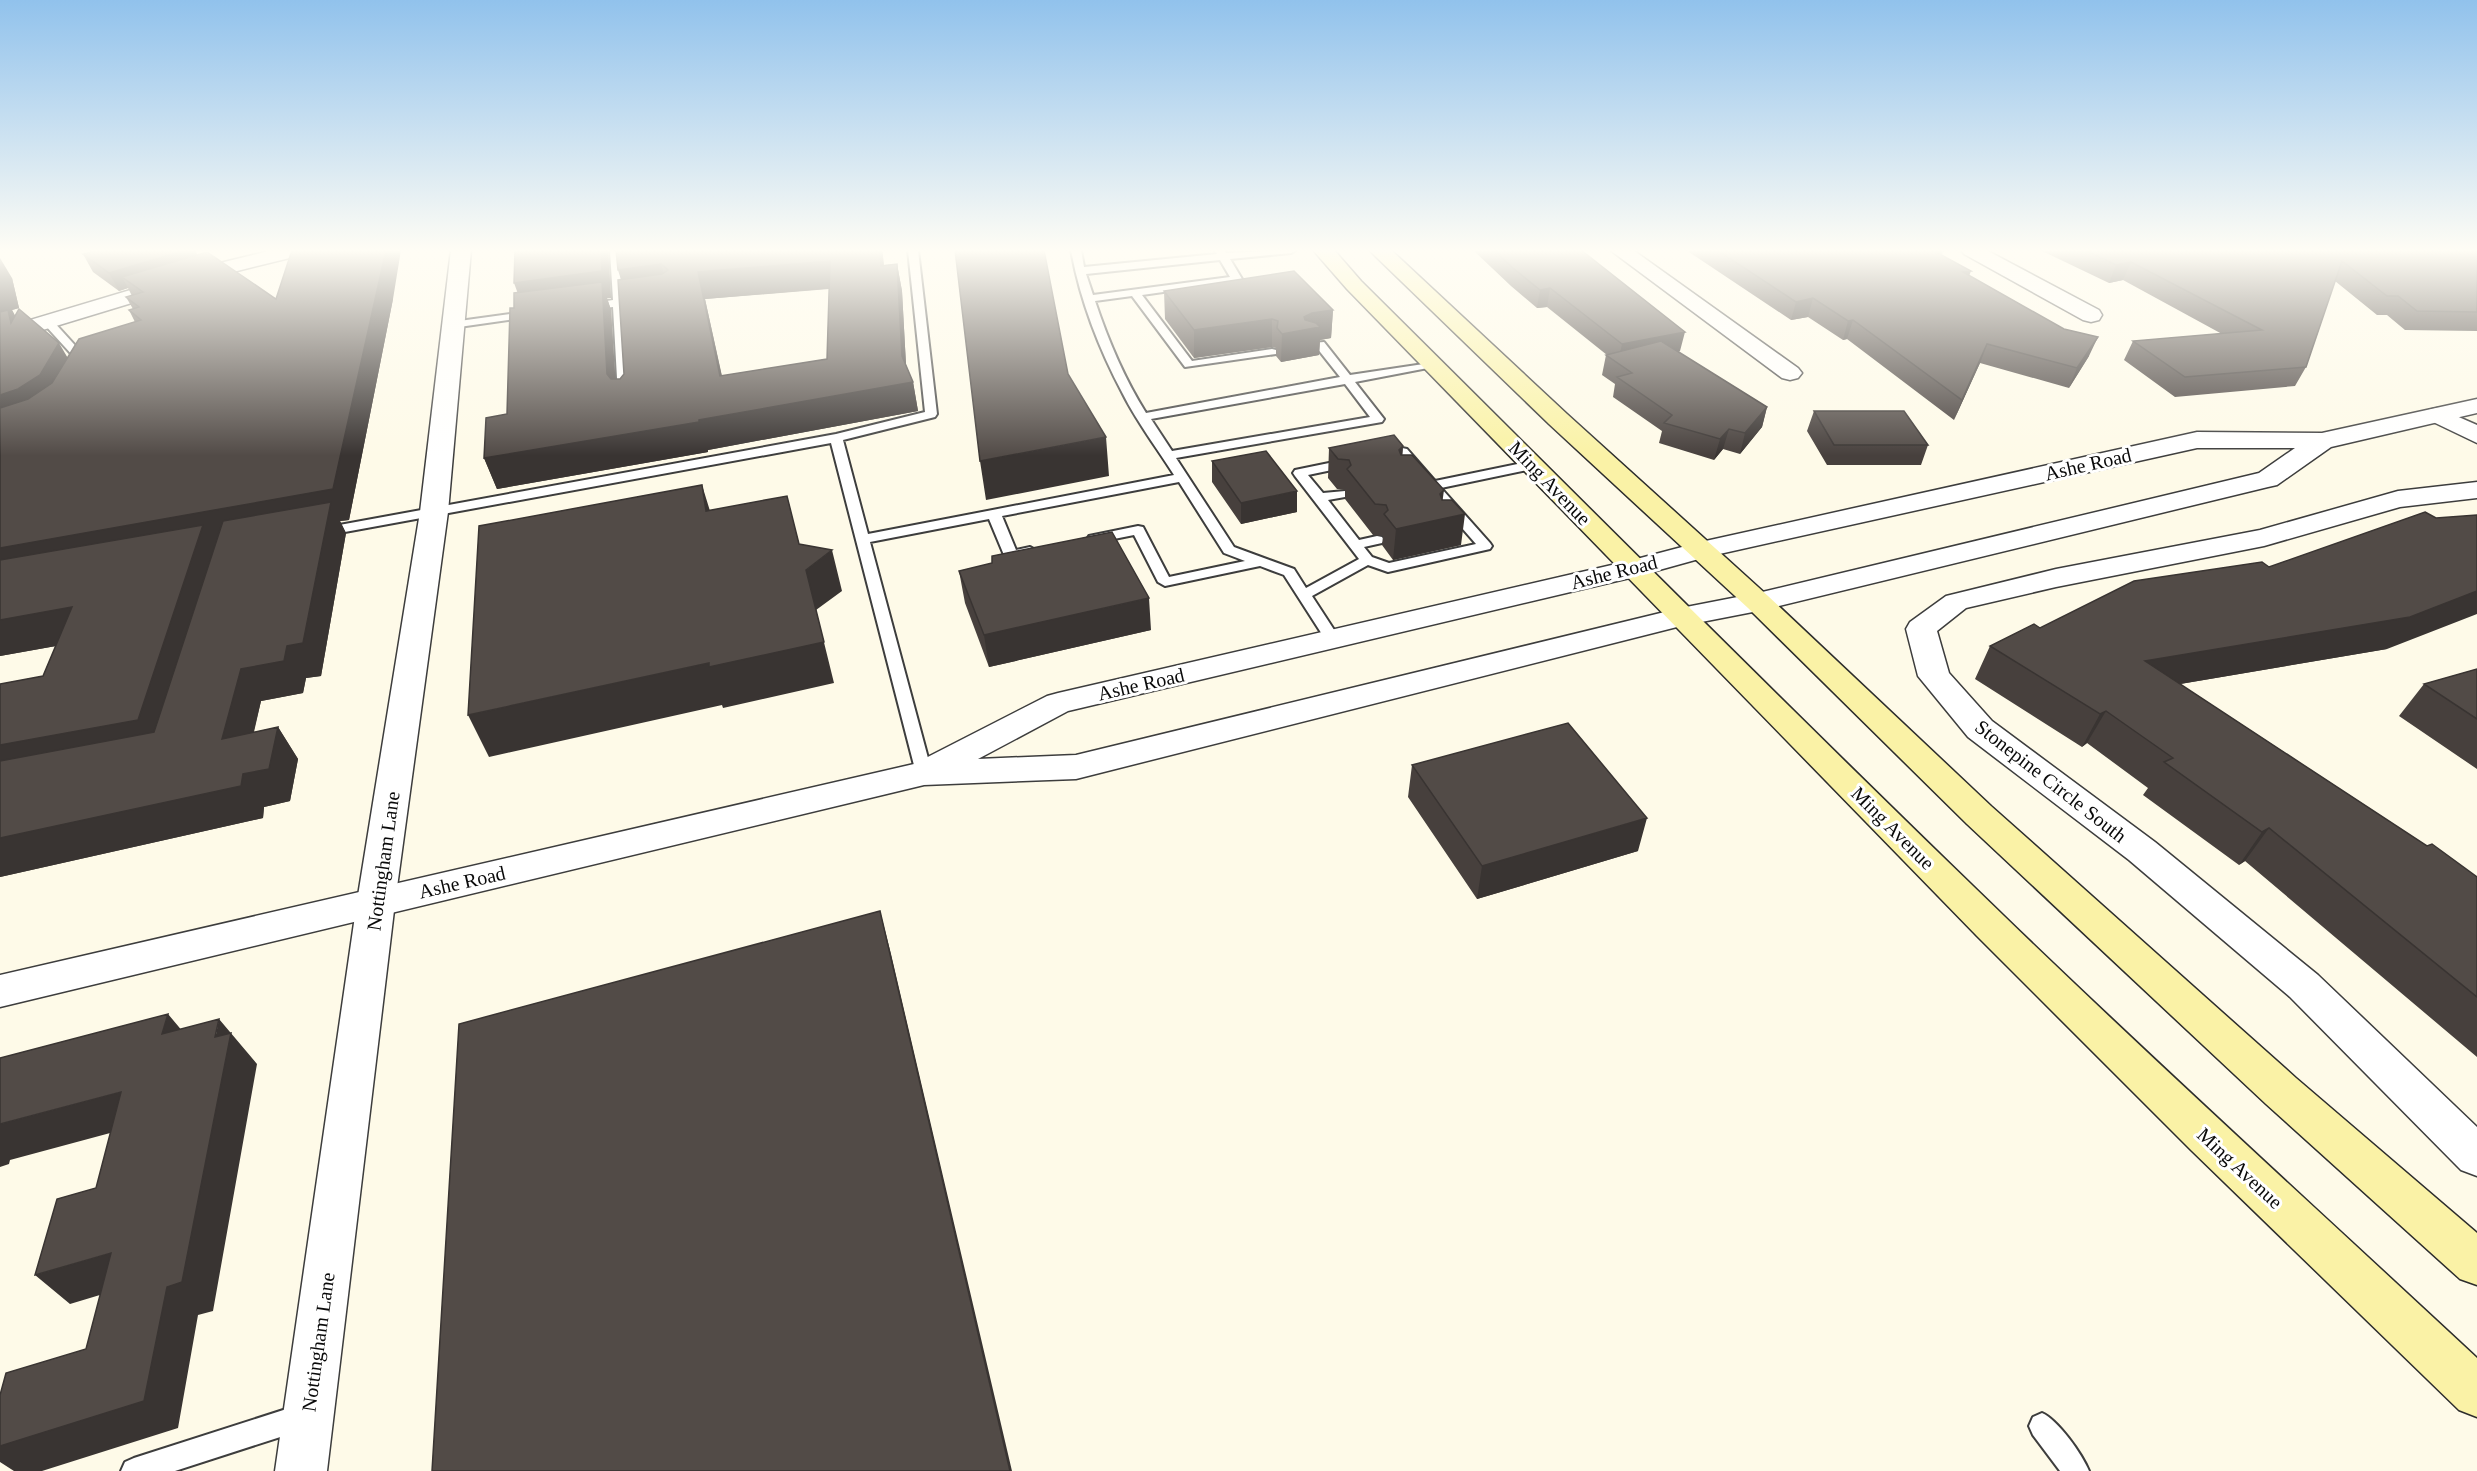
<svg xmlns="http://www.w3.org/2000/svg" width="2477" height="1471" font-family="'Times New Roman',serif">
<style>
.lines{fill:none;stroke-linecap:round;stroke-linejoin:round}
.service-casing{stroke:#3d3d3d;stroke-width:4}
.minor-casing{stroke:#3d3d3d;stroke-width:3}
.tertiary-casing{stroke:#3d3d3d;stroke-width:3}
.secondary-casing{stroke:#2c2c2c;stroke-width:3}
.service{fill:#fff;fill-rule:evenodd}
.minor{fill:#fff;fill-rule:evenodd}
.tertiary{fill:#fff;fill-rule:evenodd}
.secondary{fill:#faf2a6;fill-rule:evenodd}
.wall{fill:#47403d;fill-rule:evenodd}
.shaded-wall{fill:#393432}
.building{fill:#524b47;stroke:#393432;stroke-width:1.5;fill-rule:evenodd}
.labels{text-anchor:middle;stroke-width:6;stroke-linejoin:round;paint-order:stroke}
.street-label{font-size:20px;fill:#0a0a0a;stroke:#fff}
</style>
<rect width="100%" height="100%" fill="#fefae8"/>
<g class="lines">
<defs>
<path id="service" d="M610 250H620L623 299 642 297 647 300 642 303 624 306 630 396 624 400 618 396 613 307 587 310 582 307 587 304 613 300Z
M908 250H918L937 414 935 417 843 440 868 534 1174 475C1157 448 1137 422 1123 394 1099 349 1080 300 1071 250H1081L1084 267 1217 254 1214 250H1224L1226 253 1296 250 1291 253 1230 259 1242 279 1241 281 1142 295 1192 361 1272 349 1276 350V354L1185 367 1132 296 1095 301C1108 340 1124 378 1146 413L1340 377 1317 348 1311 349 1305 346 1311 343 1324 342 1350 375 1437 362 1439 364 1433 367 1355 382 1384 419 1382 422 1176 458 1234 547 1294 569 1306 588 1359 559 1295 476 1293 473 1295 470 1402 448 1407 449 1435 481 1532 461 1538 465 1532 469 1441 488 1490 543 1492 546 1490 549 1388 572 1368 565 1312 596 1340 639 1332 644 1327 642 1284 575 1260 566 1165 586 1158 582 1134 535 1094 543 1087 539 1089 536 1138 526 1143 527 1169 577 1245 561 1224 553 1179 482 1002 516 1016 550 1030 547 1037 551 1035 554 1011 559 1004 555 989 519 870 542 932 773 930 777H918L916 773 831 443 323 536 316 532 323 528 836 434 925 412ZM1220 260 1230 277 1093 295 1086 274ZM1345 384 1370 417 1172 451 1151 419ZM1399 456 1476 544 1389 563 1372 557 1364 547 1382 543 1384 540 1382 537 1377 536 1359 540 1328 500 1345 497 1347 494 1345 491 1323 493 1308 475Z
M532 311 537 314 536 316 452 328 446 325 452 322Z
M48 319 52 320 92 364V368H84L44 324 42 322Z
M302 1404 311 1408 315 1417 311 1426 302 1430 175 1471H121L125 1462 134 1458Z
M2042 1413C2058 1420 2082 1454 2089 1471H2060L2033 1435 2029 1426 2033 1417Z"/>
<path id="minor" d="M273 250H309L306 254 237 271 0 343V329L224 262Z
M451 250H471L448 512 395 902 327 1471H275L357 902 420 512Z
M1610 250H1633L1798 368 1802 373 1798 378 1790 380 1782 378Z
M1961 250H1986L2099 310 2102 315 2099 320 2091 322 2083 320 1964 254Z
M2438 408 2477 425V443L2429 420 2426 415 2429 410Z
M2477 482V498L2400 507 2264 546 2056 587 1966 608 1937 631 1949 673 1992 721 2155 842 2318 975 2477 1127V1176L2461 1170 2290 997 2129 860 1968 737 1918 676 1906 629 1910 622 1946 596 2056 569 2260 530 2398 491Z"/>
<path id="tertiary" d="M2477 399V413L2331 447 2277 485 2268 487 1758 611 1681 626 1076 779 924 785 0 1007V975L914 764 1047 696 1058 693 1629 561 1701 542 2197 432 2322 433ZM2197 448H2295L2259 473 1758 593 1681 608 1076 755 978 759 1068 711 1634 577 1706 557Z"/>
<path id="secondary" d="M1313 250H1334L1361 281C1575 493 1787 707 2004 916 2159 1066 2319 1211 2477 1358V1417L2459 1410 2191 1150 1977 936 1347 289Z
M1369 250H1391L1567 414 1768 596 1991 806 2296 1078 2477 1233V1285L2460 1279 2266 1104 1967 824 1748 608 1549 424Z"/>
</defs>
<use href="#service" class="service-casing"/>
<use href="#minor" class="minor-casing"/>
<use href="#tertiary" class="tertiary-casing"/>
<use href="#secondary" class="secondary-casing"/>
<use href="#service" class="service"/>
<use href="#minor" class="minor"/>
<use href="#tertiary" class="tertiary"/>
<use href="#secondary" class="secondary"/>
</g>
<path class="wall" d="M90 250H195L197 255 276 299H393L349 520 340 521 346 533 321 676 306 678 303 693 261 701 254 732 278 727 298 759 290 801 264 807 263 818 0 877V684L43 676 56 646 0 656 12 278 19 308 12 310 15 316 68 358 135 322 129 310 133 309 126 297 132 296 128 288 119 291 93 272 83 254 91 252Z
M608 250 611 298H607L611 310 615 379H620L624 374 621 279 616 250H882L884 265 897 264 902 291 906 365 913 382 918 411 708 450V452L497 489 484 458 507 414 514 308 518 293ZM829 289 827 359 722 376 705 299Z
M1473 250H1581L1680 351 1678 352 1767 407 1762 427 1740 454 1723 449 1714 460 1659 443 1662 431 1613 397 1615 384 1602 375 1606 355H1607L1547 307 1537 308 1511 286Z
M1686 250H1942L1943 251 1942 255 1969 276 2089 356 2069 388 1980 363 1954 420 1847 339 1843 340 1808 317 1791 320Z
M2040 250H2477V331L2405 330 2387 315H2377L2335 281 2306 367 2295 386 2175 397 2124 360 2133 341 2222 334 2123 280 2109 283Z
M1164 291 1333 310 1331 338 1320 340 1319 355 1281 362 1276 356V348L1272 347 1194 358 1165 319Z
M1814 411 1928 445 1921 465H1827L1807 431Z
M1403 446 1402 455 1443 500 1461 545 1393 560 1382 545 1383 536 1373 535 1345 499V490L1337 489 1328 478 1329 448Z
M1212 461 1297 512 1241 524 1212 482Z
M992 563 1151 630 989 667 965 603 959 571Z
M2040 628 2387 649 2180 684 2427 846 2477 877V1057L2245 861 2239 865 2143 795 2148 788 2087 743 2082 747 1975 679 1990 646Z
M2477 669V769L2399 716 2424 684Z
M1412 765 1638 851 1477 899 1408 797Z"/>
<path class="shaded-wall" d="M186 250H195L203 266 122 277 128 288 119 291 109 273Z
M386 250H401L393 299 349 520 340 521 346 533 321 676 306 678 303 693 261 701 244 771 222 739 241 669 287 646 326 524 215 544 222 556 161 752 0 783V745L196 547 0 583V548Z
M601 250H608L611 298H607L611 310 617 403 524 310 514 283Z
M880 250H882L883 255 885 292 881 266Z
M0 258 12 278 19 308 12 310 18 321 0 327Z
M830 261 835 288 705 299 728 405 720 376 698 272Z
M2131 262 2123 280 2109 283 2116 265Z
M661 264 669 291 626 296 618 270Z
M897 264 902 291 907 383 913 382 918 411 708 450V452L497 489 484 458 902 356Z
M1971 271 1964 289 1963 272Z
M1550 288 1547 307 1537 308 1540 290Z
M1813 298 1808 317 1791 320 1796 302Z
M1333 310 1331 338 1320 340 1319 355 1281 362 1282 334 1304 317 1312 313Z
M1272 319V347L1194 358V330Z
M1853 320 1847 339 1843 340 1848 321Z
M1685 332 1680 351 1618 363 1622 344Z
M2098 337 2089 356 2069 388 2077 368Z
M59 343 76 372 0 431V395Z
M1987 344 1980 363 1954 420 1962 400Z
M1767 407 1762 427 1740 454 1745 433Z
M1729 429 1723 449 1714 460 1720 439Z
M1106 437 1109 476 986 500 980 461Z
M1403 446 1401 476 1399 450Z
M702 485 714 524 706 511Z
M1444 490 1440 519 1465 514 1461 545 1393 560 1396 529Z
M1297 491V512L1241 524V503Z
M832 550 842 591 816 610 834 683 723 708 722 705 489 757 468 715 709 663 806 570Z
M2477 591V614L2387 649 2127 693 2145 661Z
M1149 598 1151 630 989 667 984 635Z
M72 607 95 639 0 656V620Z
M2106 711 2087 743 2082 747 2100 714Z
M278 727 298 759 290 801 264 807 263 818 0 877V838L243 774Z
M1647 818 1638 851 1477 899 1482 866Z
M2269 828 2245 861 2239 865 2262 832Z
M880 911 891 954 1012 1471H1010Z
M168 1014 194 1045 162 1034Z
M219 1019 257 1064 213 1311 198 1315 178 1428 42 1471H14L0 1462V1446L167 1287Z
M121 1092 151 1122 10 1160 9 1164 0 1167V1124Z
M111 1253 143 1282 70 1304 35 1275Z"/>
<path class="building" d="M93 250H186L109 273 83 254 94 251Z
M292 250H386L333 489 0 548V408L28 399 52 383 79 339 141 320 129 310 139 307 126 297 143 292 122 277 207 252 276 299Z
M515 250H601L602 271 514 283Z
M616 250H880L881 266 897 264 902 356 913 382 699 420V422L484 458 486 418 507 414 510 308H514V293L602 282 607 374 611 379H620L624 374 618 280 662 274 668 270 661 264 618 270ZM830 261 827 359 720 376 698 272Z
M955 250H1044L1068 374 1106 437 980 461Z
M1494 250H1581L1685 332 1622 344 1550 288 1540 290 1513 268Z
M1717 250H1942L1943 251 1936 252 1971 271 1963 272 2064 329 2098 337 2077 368 1987 344 1962 400 1853 320 1848 321 1813 298 1796 302Z
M2085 250H2477V312L2417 311 2398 296H2387L2342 261 2306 367 2185 377 2133 341 2262 330 2131 262 2116 265Z
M1294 271 1333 310 1312 313 1304 317 1305 320 1316 323 1320 327 1282 334 1277 328 1278 321 1272 319 1194 330 1164 291Z
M19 309 59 343 40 375 18 389 0 395V312L8 310 11 323Z
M1661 341 1767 407 1745 433 1729 429 1720 439 1664 423 1672 415 1617 377 1632 373 1606 355Z
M1814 411H1904L1928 445H1834Z
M1394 435 1403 446 1399 450 1401 455H1412L1444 490 1440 494 1442 500H1452L1465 514 1396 529 1384 514 1388 510 1386 505 1375 504 1347 469 1351 465 1349 460 1338 459 1329 448Z
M1266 451 1297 491 1241 503 1212 461Z
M702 485 706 511 787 496 799 544 832 550 806 570 824 642 709 667V663L468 715 479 526Z
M331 502 303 643 287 646 284 661 241 669 222 739 278 727 269 769 243 774 241 786 0 838V761L154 732 223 521Z
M2425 512 2436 518 2477 515V591L2410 617 2145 661 2427 846 2432 844 2477 877V997L2269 828 2262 832 2164 762 2173 758 2106 711 2100 714 1990 646 2034 624 2040 628 2134 581 2262 562 2269 567Z
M203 525 138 720 0 745V684L43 676 72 607 0 620V560Z
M1112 532 1149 598 984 635 959 571 992 563V556Z
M2477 669V719L2424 684Z
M1568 723 1647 818 1482 866 1412 765Z
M880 911 1010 1471H432L459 1024Z
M168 1014 162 1034 219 1019 215 1037 231 1033 182 1282 167 1287 144 1401 0 1446V1395L6 1373 86 1349 111 1253 35 1275 57 1199 96 1188 121 1092 0 1124V1058Z"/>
<linearGradient id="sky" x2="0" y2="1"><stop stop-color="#91c2ec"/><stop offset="0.55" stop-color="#fffdf5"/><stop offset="1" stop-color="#fffdf5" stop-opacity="0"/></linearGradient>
<rect width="2477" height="456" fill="url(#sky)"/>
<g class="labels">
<g class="street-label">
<text transform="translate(2088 464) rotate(-13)" y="7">Ashe Road</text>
<text transform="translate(1550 483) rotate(46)" y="7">Ming Avenue</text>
<text transform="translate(1614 572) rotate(-14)" y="7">Ashe Road</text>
<text transform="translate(1141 684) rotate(-13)" y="7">Ashe Road</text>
<text transform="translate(2051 781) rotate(38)" y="7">Stonepine Circle South</text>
<text transform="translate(1893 828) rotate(45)" y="7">Ming Avenue</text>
<text transform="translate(383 861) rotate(-82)" y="7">Nottingham Lane</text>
<text transform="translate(462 882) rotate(-13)" y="7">Ashe Road</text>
<text transform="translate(2240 1168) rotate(43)" y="7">Ming Avenue</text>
<text transform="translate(318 1342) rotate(-82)" y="7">Nottingham Lane</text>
</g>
</g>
</svg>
